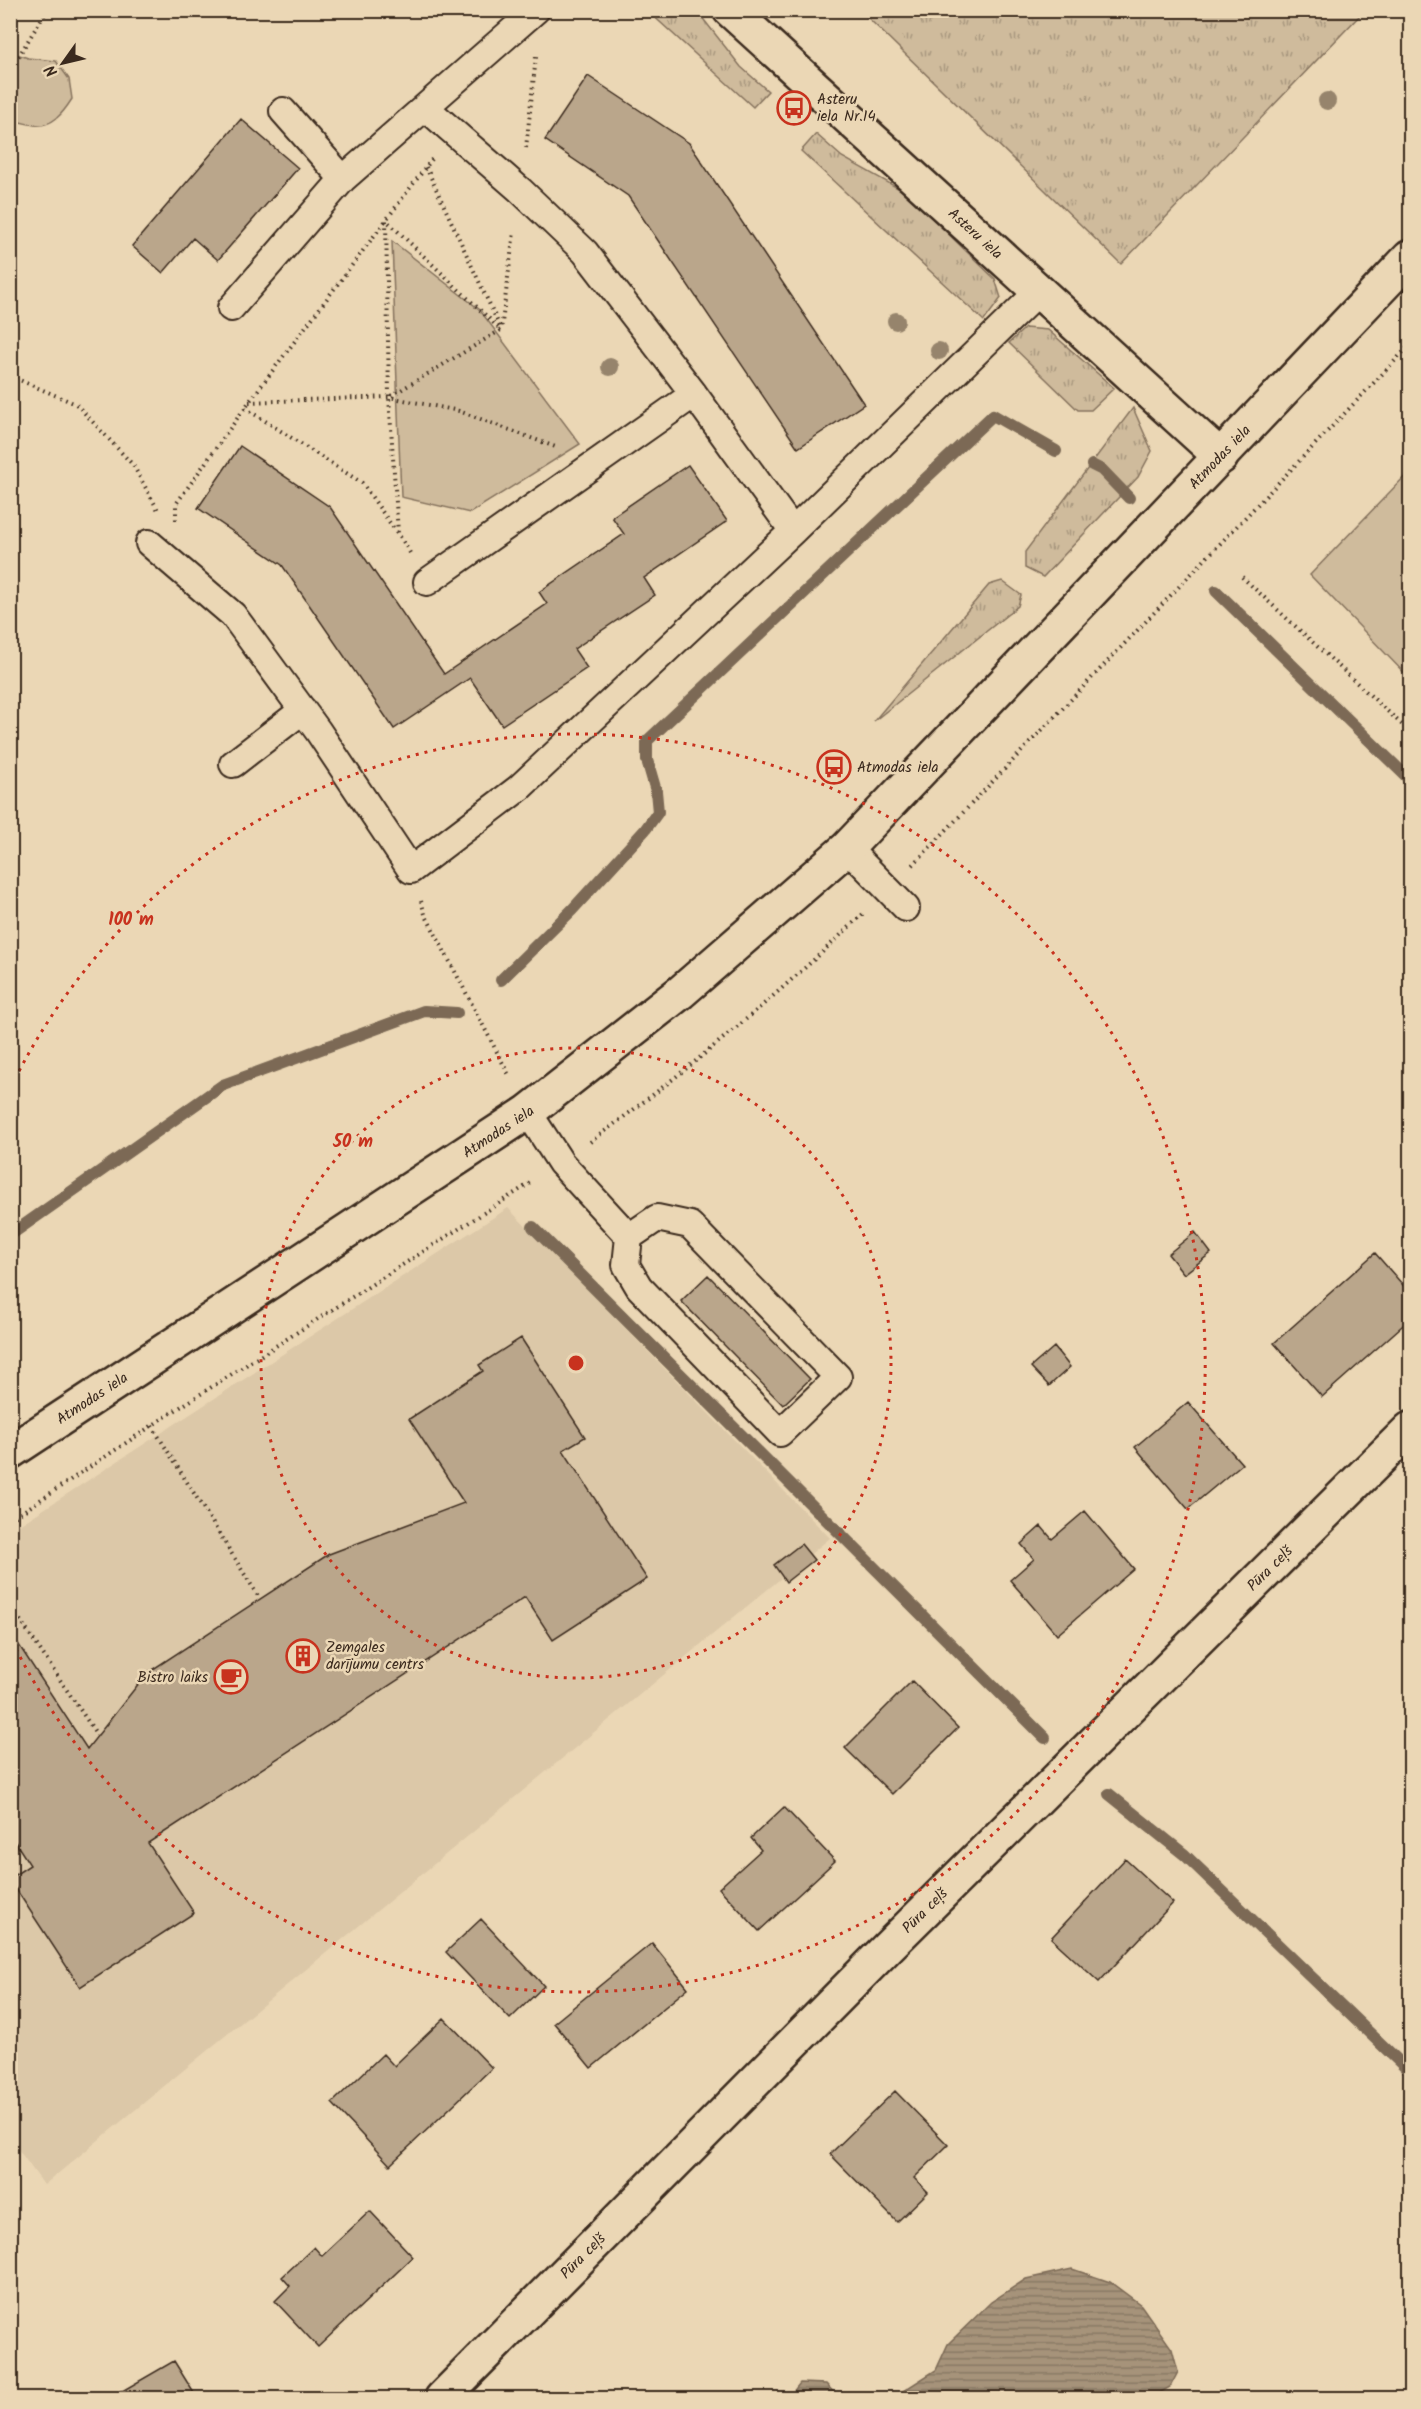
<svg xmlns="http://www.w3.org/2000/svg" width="1421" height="2409" font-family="Kalam,sans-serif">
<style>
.built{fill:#dcc8a8}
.grass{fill:url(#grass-tufts);stroke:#85725d;stroke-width:1.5}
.park{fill:#cfbb9c;stroke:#85725d;stroke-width:1.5}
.water{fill:url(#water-rules);stroke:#7b6955;stroke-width:1.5}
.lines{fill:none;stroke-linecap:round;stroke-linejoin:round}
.stream{stroke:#7b6955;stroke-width:12}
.building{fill:#baa68b;stroke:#3b2a1e;stroke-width:1.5}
.lane-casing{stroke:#3b2a1e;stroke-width:30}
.street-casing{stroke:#3b2a1e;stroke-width:38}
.secondary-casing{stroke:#3b2a1e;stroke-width:38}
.primary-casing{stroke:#3b2a1e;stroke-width:38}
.path{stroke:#3b2a1e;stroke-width:4;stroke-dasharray:1.5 4.5;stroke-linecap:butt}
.lane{stroke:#ebd7b5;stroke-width:26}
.street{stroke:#ebd7b5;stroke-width:33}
.secondary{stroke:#ebd7b5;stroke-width:33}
.primary{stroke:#ebd7b5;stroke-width:33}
.tree{fill:#96846c}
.ring{fill:none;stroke:#c8321e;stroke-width:3;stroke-dasharray:3 6}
.labels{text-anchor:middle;stroke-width:5;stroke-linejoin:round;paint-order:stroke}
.poi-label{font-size:15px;fill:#3b2a1e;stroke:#ebd7b5;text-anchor:start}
.street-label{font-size:15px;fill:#3b2a1e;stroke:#ebd7b5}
.centre{fill:#c8321e;stroke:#ebd7b5;stroke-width:3}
.ring-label{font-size:18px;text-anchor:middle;font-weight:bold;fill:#c8321e;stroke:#ebd7b5;stroke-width:5;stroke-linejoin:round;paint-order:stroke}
</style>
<defs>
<pattern id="grass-tufts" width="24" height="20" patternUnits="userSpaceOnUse" patternTransform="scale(1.5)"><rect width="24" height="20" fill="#cfbb9c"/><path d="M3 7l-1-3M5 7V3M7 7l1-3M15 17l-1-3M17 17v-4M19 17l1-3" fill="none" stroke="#a9987f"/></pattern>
<pattern id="water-rules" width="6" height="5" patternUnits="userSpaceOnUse" patternTransform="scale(1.5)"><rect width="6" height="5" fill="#a6937a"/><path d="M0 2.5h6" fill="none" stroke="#887863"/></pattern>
</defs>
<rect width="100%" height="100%" fill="#ebd7b5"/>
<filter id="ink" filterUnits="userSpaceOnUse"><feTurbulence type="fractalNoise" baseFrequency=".0167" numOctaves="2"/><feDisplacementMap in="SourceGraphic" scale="12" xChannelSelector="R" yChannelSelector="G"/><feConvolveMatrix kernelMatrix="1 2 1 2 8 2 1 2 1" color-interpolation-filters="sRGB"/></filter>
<g filter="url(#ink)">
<path class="built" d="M508 1208 830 1538 44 2185 10 2138V1531Z"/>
<path class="grass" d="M648 11H697L741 67 768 91 753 107Z
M861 11H1364L1121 264Z
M816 134 842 157 905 192 995 279 1001 298 984 321 801 151Z
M1025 328 1048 330 1114 388 1091 410H1078L1009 343Z
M1133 408 1152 451 1138 477 1043 577 1025 568V552Z
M1002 581 1021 595 1018 606 874 721 989 585Z"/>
<path class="park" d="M11 52 28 58 56 61 69 79 72 99C63 113 53 127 34 125 25 124 19 120 11 123Z
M392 241 479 309 580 444 470 513 401 497Z
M1410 471V679L1310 575Z"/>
<path class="water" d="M1072 2269 1110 2282 1141 2305 1172 2349 1178 2372 1170 2387 1151 2398H892L936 2370 948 2344 991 2302 1026 2279Z
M800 2383 826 2384 839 2398H788Z"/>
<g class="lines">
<path class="stream" d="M1092 465 1102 470 1129 498
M1216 591 1410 780
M501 980 572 910 645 830 658 812 656 791 647 760V741L993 415 1056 451
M533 1227 1045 1738
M10 1235 223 1085 424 1011 457 1013
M1109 1794 1185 1855 1410 2072"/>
</g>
<path class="building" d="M588 76 689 143 864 404 798 448 628 196 545 140Z
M241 119 298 168 218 260 193 238 163 273 132 246Z
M240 446 330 507 444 674 547 604 539 592 624 534 612 517 688 465 727 521 644 578 655 595 574 649 587 668 502 725 470 678 394 729 282 565 198 508Z
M1195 1232 1211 1253 1184 1274 1168 1254Z
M1375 1253 1410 1293V1319L1322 1397 1274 1343Z
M708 1275 810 1379 783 1405 681 1301Z
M521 1338 585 1437 563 1450 647 1579 553 1640 525 1597 148 1843 194 1913 80 1987 10 1880V1878L30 1865 10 1834V1638L13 1636 87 1749 147 1673 329 1554 464 1503 409 1419 483 1371 479 1365Z
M1054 1347 1070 1367 1049 1386 1031 1367Z
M1188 1402 1242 1464 1188 1509 1135 1447Z
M1085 1511 1134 1569 1057 1635 1010 1580 1034 1559 1021 1544 1041 1526 1052 1539Z
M801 1544 814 1560 786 1582 774 1565Z
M912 1681 958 1728 892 1794 845 1748Z
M784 1807 835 1861 759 1931 719 1888 761 1850 751 1838Z
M1125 1859 1173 1903 1099 1982 1051 1938Z
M481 1919 544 1986 510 2019 446 1952Z
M652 1943 688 1988 591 2068 554 2023Z
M444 2018 492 2068 390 2165 332 2103 383 2054 394 2066Z
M895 2091 948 2145 914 2178 928 2192 897 2222 830 2154Z
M370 2211 413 2257 318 2347 275 2301 290 2286 282 2277 314 2247 322 2256Z
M174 2361 197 2398H110Z"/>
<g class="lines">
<defs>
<path id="lane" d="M426 108 520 190 585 252 694 394 793 531 1039 291
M283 111 343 179
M231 308 343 179 536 10
M149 543 233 615 318 731 411 870 519 788 793 531
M427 582 694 394
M233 764 303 710
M847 848 906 908
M528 1112 561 1163 629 1237 657 1218 690 1225 838 1377 780 1433 639 1287 626 1265 629 1237"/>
<g id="street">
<path id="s1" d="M442 2398 887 1948 1410 1429"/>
</g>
<g id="secondary">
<path id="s2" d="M730 10 1221 457"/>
</g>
<g id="primary">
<path id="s3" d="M10 1452 528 1112 681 992 847 848 1410 257"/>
</g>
</defs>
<use href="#lane" class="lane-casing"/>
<use href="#street" class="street-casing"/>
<use href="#secondary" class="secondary-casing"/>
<use href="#primary" class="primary-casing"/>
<path class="path" d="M10 65 18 57 47 10
M526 148 536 57
M426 167 500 327
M10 376 76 404 133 465 158 510
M389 396 386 220 501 330
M249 402 389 397 459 411 558 448
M245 408 362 483 397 533
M176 520V504L249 402 432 159
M410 553 398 533 389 397 501 330 514 232
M1242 577 1410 732
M913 865 1410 345
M421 901 425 914 510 1077
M590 1142C686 1072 777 996 863 914
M152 1426 260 1599
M10 1520 171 1413 532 1182
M10 1605 97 1735"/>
<use href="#lane" class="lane"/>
<use href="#street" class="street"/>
<use href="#secondary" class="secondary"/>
<use href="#primary" class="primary"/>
</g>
<g class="tree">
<circle cx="1327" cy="101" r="9"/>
<circle cx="896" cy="321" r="9"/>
<circle cx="939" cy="351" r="9"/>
<circle cx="610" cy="367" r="9"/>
</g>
</g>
<g class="ring">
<circle cx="576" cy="1363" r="315"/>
<path d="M11 1087A629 629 0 1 1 11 1639"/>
</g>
<defs>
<symbol id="bus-ring" viewBox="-11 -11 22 22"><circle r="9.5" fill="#ebd7b5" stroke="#c8321e" stroke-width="1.5"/><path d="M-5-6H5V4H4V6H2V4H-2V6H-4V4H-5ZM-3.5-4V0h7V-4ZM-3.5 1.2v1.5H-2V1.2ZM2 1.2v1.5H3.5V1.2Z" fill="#c8321e"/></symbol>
<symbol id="building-ring" viewBox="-11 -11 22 22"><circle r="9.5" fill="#ebd7b5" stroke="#c8321e" stroke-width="1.5"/><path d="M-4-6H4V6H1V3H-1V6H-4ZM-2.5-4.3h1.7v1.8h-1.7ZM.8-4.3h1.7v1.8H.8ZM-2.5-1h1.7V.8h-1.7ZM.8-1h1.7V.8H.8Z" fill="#c8321e"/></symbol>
<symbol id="cafe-ring" viewBox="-11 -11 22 22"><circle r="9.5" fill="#ebd7b5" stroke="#c8321e" stroke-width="1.5"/><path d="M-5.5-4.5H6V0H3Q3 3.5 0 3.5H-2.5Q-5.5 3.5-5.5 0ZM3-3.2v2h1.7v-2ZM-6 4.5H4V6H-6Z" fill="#c8321e"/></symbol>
</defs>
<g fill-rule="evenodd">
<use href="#bus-ring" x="775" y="89" width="38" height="38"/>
<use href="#bus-ring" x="815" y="748" width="38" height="38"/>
<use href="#building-ring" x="284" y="1637" width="38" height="38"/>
<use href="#cafe-ring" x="212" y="1658" width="38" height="38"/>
</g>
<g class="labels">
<g class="poi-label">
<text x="817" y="104">Asteru<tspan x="817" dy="17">iela Nr.14</tspan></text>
<text x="857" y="772">Atmodas iela</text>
<text x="326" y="1652">Zemgales<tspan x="326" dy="17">darījumu centrs</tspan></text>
<text x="208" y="1682" text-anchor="end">Bistro laiks</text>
</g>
<g class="street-label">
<text dy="5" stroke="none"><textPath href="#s2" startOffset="332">Asteru iela</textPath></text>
<text dy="5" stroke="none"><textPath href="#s3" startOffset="1574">Atmodas iela</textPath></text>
<text dy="5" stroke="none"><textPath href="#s3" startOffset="584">Atmodas iela</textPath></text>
<text dy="5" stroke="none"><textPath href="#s3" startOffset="98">Atmodas iela</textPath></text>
<text dy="5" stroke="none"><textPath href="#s1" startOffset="1172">Pūra ceļš</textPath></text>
<text dy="5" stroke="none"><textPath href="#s1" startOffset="686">Pūra ceļš</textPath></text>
<text dy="5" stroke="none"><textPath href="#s1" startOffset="200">Pūra ceļš</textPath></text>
</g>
</g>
<circle cx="576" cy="1363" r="9" class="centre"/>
<g class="ring-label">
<text x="131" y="925">100 m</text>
<text x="353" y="1147">50 m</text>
</g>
<rect width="1421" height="2409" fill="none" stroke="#ebd7b5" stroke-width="36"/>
<rect x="18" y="18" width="1385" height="2373" fill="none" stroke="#3b2a1e" stroke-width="2" filter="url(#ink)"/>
<g transform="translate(63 63) rotate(236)" stroke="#ebd7b5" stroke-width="4.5" paint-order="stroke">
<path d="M0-4.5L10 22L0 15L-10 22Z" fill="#3b2a1e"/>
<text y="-9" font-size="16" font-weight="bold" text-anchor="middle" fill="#3b2a1e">N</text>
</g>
</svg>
